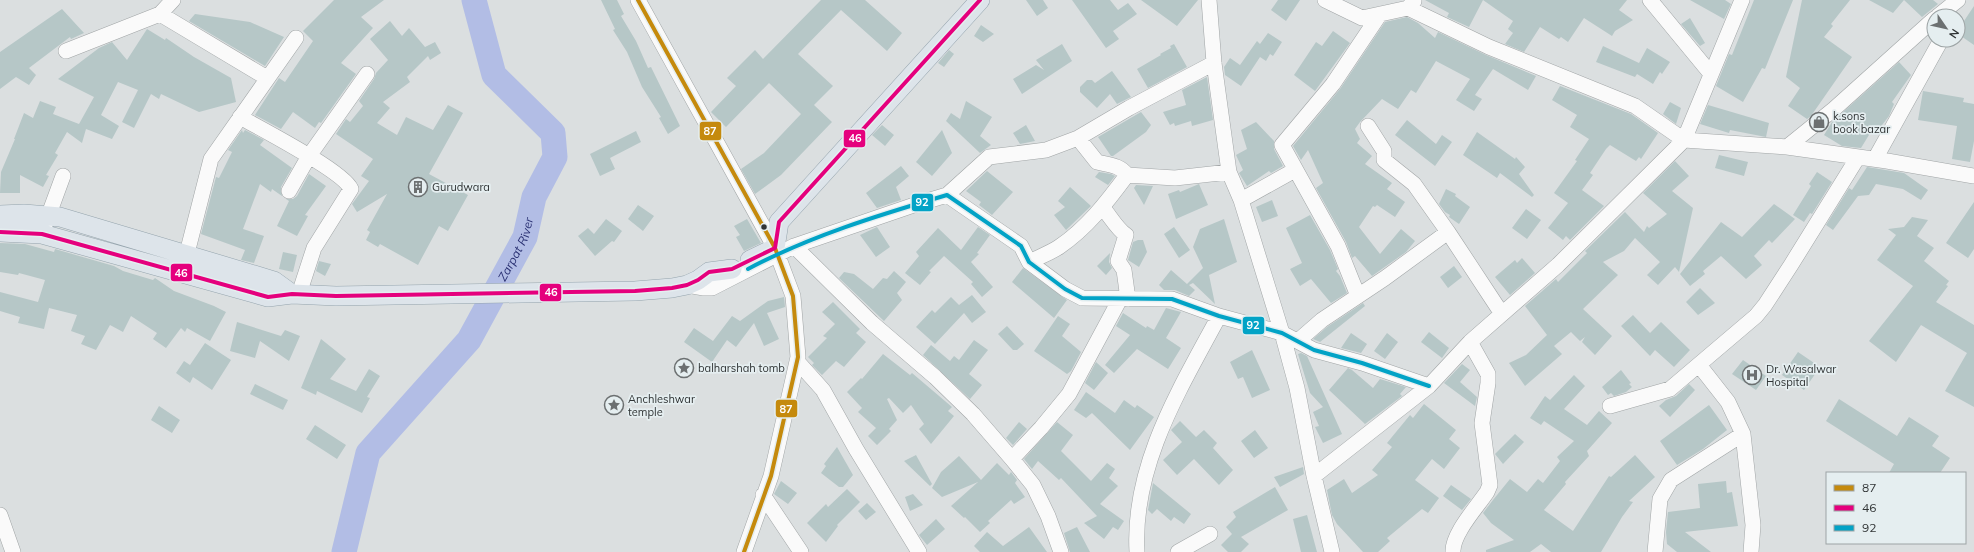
<svg xmlns="http://www.w3.org/2000/svg" width="1974" height="552" font-family="Mulish,sans-serif">
<style>
.lines{fill:none;stroke-linecap:round;stroke-linejoin:round}
.river{stroke:#b2bde5;stroke-width:25}
.building{fill:#b6c7c7}
.minor-casing{stroke:#a1a5a6;stroke-width:16}
.major-casing{stroke:#95a4ad;stroke-width:20}
.minor{stroke:#fafafa;stroke-width:15}
.major{stroke:#dde4ea;stroke-width:19}
.bus-1-casing{stroke:#e5eef0;stroke-width:7}
.bus-2-casing{stroke:#e5eef0;stroke-width:7}
.bus-3-casing{stroke:#e5eef0;stroke-width:7}
.bus-1{stroke:#c58a0d;stroke-width:4}
.bus-2{stroke:#e5007d;stroke-width:4}
.bus-3{stroke:#02a3c6;stroke-width:4}
.bus-dot{fill:#303435;stroke:#e5eef0;stroke-width:1.5}
.labels{text-anchor:middle;stroke-width:3.5;stroke-linejoin:round;paint-order:stroke}
.poi-label{font-size:11px;fill:#303435;stroke:#e5eef0;text-anchor:start}
.water-label{font-size:12px;font-style:italic;fill:#2a3173;stroke:#e5eef0}
.line-badge{stroke:#e5eef0;stroke-width:1.5}
.badge-label{font-size:11px;text-anchor:middle;font-weight:bold;fill:#fff}
</style>
<rect width="100%" height="100%" fill="#dbdfe0"/>
<g class="lines">
<path class="river" id="s1" d="M344 552 368 453 469 340 525 237 534 197 555 157 553 133 494 75 474 0"/>
</g>
<path class="building" d="M334 0H384L361 17 373 28 341 63 356 74 321 123 319 122 315 128 293 112 281 129 255 115 279 78 285 82 313 41 303 31Z
M601 0H617L624 14 621 16 636 41 648 68 651 67 680 126 668 134 659 118 661 117 642 87 627 52 613 30 615 29Z
M821 0H865L902 33 887 51 841 10 798 54 833 86 814 105 832 122 781 175 755 194 741 169 764 153 801 114 769 83 726 127 711 112 736 86 727 78 755 50 763 59Z
M1026 0H1043L1048 8 1037 16Z
M1072 0H1110L1118 10 1128 3 1137 14 1113 31 1119 39 1106 48Z
M1141 0H1198L1177 26Z
M1278 0H1300L1286 21 1271 10Z
M1425 0H1627L1619 10 1633 20 1615 31 1612 36 1584 18 1568 42 1561 37 1559 39 1540 27 1524 52 1505 44 1513 33 1508 29 1513 21 1483 0 1469 27 1447 17 1449 13Z
M1690 0H1725L1731 4 1724 19Z
M1754 0H1793L1765 69 1762 68 1743 102 1716 86 1729 54 1732 55Z
M1802 0H1850L1831 24 1833 26 1824 37 1852 57 1811 116 1807 119 1788 106 1800 88 1786 77Z
M1869 0H1933L1938 4 1922 17 1904 0 1893 13Z
M1974 6V45L1958 34V30Z
M62 9 84 33 71 39 70 37 29 68 36 75 29 85 16 77 0 89V52Z
M195 14 250 22 284 37 265 66 189 21Z
M1407 17 1418 23 1435 38 1438 32 1486 55 1536 76 1528 90 1493 69 1475 95 1482 99 1474 111 1456 100 1470 79 1436 61 1416 93 1411 90 1398 109 1382 99 1360 122 1355 129 1360 139 1357 143 1372 156 1365 164 1392 183 1387 189 1405 202 1395 217 1377 205 1375 207 1373 206 1359 227 1380 254 1401 229 1415 241 1406 252 1372 276 1355 256 1352 258 1346 242 1316 188 1323 183 1308 150 1301 160 1293 146 1340 89 1385 22Z
M1690 18 1705 43 1700 46 1681 24Z
M390 21 402 36 409 28 425 47 435 42 441 53 430 60 428 56 407 77 410 82 383 102 390 108 377 123 397 135 406 117 433 130 448 105 463 113 429 174 468 195 448 231 439 226 418 265 380 244 378 247 366 240 370 232 367 230 387 194 357 212 352 204 369 181 361 176 373 159 336 134 346 119 350 122 363 106 359 101 374 79 376 73 388 60 370 39Z
M981 25 994 34 983 42 974 36Z
M147 29 165 40 166 38 194 57 231 78 236 102 199 112 161 94 159 99 151 94 134 128 122 122 138 90 118 82 101 115 119 126 112 139 86 129 82 143 67 132 55 153 58 155 46 175 49 176 43 187 20 175V193H0L1 172 15 139H14L24 113 33 118 40 101 56 107 53 114 79 124 94 97 58 79 99 48 112 42 127 60Z
M1333 31 1350 43 1315 91 1294 75 1316 42 1322 46Z
M1268 33 1282 42 1273 56 1270 54 1266 61 1260 57 1241 86 1225 75 1224 67 1230 58 1240 65 1257 41 1260 44Z
M1062 44 1072 61 1022 94 1013 79 1036 65 1044 70 1036 60Z
M1174 44 1187 67 1148 88 1137 69 1161 55 1160 54 1171 48 1170 46Z
M1603 46 1639 63 1647 48 1670 62 1662 74 1660 72 1653 84 1637 74 1635 77 1596 62Z
M949 50 954 54 944 67 938 63Z
M1899 62 1911 75 1892 102 1894 104 1889 116 1876 133 1872 130 1861 148 1842 146 1824 135 1832 122Z
M1112 71 1131 97 1117 104 1110 94 1097 108 1080 92V87L1087 80H1092L1095 83Z
M1207 77 1213 120 1192 126 1191 121 1175 126 1174 123 1170 125 1163 112 1186 105 1182 90Z
M1560 86 1631 114 1658 133 1641 159 1639 157 1636 161 1610 145 1606 149 1590 173 1593 175 1582 190 1604 206 1570 240 1566 236 1563 240 1548 228 1568 203 1554 193 1577 161 1575 160 1589 139 1570 127 1577 115 1552 100Z
M1923 91 1964 98 1963 102 1974 104V141L1970 162 1952 159 1957 126 1918 120Z
M966 101 992 117 980 136 991 145 980 153 946 121 951 113 960 119Z
M1670 102 1681 108 1676 124 1663 114Z
M1708 105 1769 123 1766 137 1730 130 1729 133 1700 124Z
M1141 112 1151 125 1146 132 1113 156H1111L1098 137Z
M1407 120 1436 144 1442 135 1452 142 1435 166 1395 135Z
M1256 122 1274 141V149L1283 166 1271 173 1269 171 1247 186 1239 173 1243 170 1236 155 1247 149 1241 130Z
M882 125 894 135 885 146 872 135Z
M1026 125 1035 141 1020 144 1013 133Z
M242 130 243 133 245 130 264 140 260 145 292 168 281 187 282 196 272 189 271 192 260 184 243 229 264 236 254 263 241 260 245 250 201 234 216 177 219 178 232 152 228 150Z
M942 130 952 153 932 176 916 162Z
M636 131 641 142 610 158 615 169 600 176 590 154Z
M1477 132 1515 159 1516 157 1525 167 1519 174 1534 195 1532 197 1500 173 1497 178 1463 155Z
M1719 155 1748 162 1744 176 1715 168Z
M1675 161 1689 176 1672 191 1693 208 1679 272 1675 267 1658 285 1647 275 1660 262 1635 238 1624 251 1603 262 1618 275 1583 309 1612 336 1595 355 1582 342 1585 337 1580 341 1571 332 1554 346 1562 354 1525 386 1509 363 1526 355 1547 335 1525 306 1556 279 1558 282 1587 253 1585 251 1625 212 1644 232 1647 226 1649 228 1667 214 1643 193Z
M901 166 909 176 896 187 901 200 877 208 866 193Z
M1867 167 1904 173 1928 190 1921 200 1903 189 1876 184 1869 195 1858 196 1833 230 1826 225 1849 188 1852 190Z
M987 171 1013 192 992 215 979 205 981 202 966 191Z
M1099 172 1111 174 1115 176 1108 185 1095 177Z
M1817 172 1832 182 1812 214 1810 213 1804 222 1793 215 1811 186 1809 184Z
M309 174 326 186 305 215 308 216 297 236 277 226 289 201 286 199H293L297 196Z
M1199 184 1208 205 1176 219 1168 194 1179 190 1180 192Z
M1136 185 1153 186 1144 205 1134 188Z
M1070 187 1091 206 1066 230 1054 215 1065 207 1058 201Z
M1446 189 1456 194 1455 196 1470 207 1459 224 1449 217 1450 215 1445 212 1439 204Z
M1272 200 1278 216 1262 222 1256 207Z
M1974 202V249L1968 258 1946 243Z
M1774 204 1795 219 1772 243 1769 240 1754 256 1762 265 1746 279 1721 256 1703 271 1705 274 1690 286 1680 274 1721 222 1742 237Z
M638 205 654 216 643 231 628 219Z
M1526 209 1541 220 1527 239 1512 228Z
M1310 215 1330 250 1338 269 1336 271 1340 276 1347 293 1331 303 1311 279 1300 286 1290 269 1302 263 1286 228Z
M1912 217 1928 220 1917 236 1934 248 1924 261 1949 281 1946 285 1948 286 1936 302 1974 325V407L1945 391 1967 353 1921 325 1896 362 1869 341 1913 286 1877 260 1896 235 1888 229 1904 227Z
M606 219 622 231 614 242 612 241 595 256 578 236 588 228 594 234Z
M747 219 761 243 744 251 736 237 740 235 734 226Z
M1224 219 1237 262 1209 275 1215 304 1193 283 1189 285 1195 290 1189 296 1175 290H1164L1159 285 1171 270 1187 284 1203 268 1193 247 1200 229Z
M877 227 890 247 876 257 860 235Z
M978 227 990 235 977 253 979 254 971 262 993 287 982 297 971 284 973 282 944 256 929 271 931 272 920 285 905 273 919 256 916 252 938 228 961 250Z
M1174 227 1190 250 1179 258 1164 234Z
M1138 240H1143L1147 252 1139 267 1128 260 1133 242Z
M0 243 25 244 54 252 55 249 114 266 123 271 153 280 155 278 174 291 214 306 226 312 210 341 187 328 185 332 181 328 166 348 153 339 157 333 131 316 123 332 110 325 96 350 81 344 85 336 71 331 77 315 49 308 44 329 18 323 20 317 0 311V292L38 302 45 280 19 273 18 275 0 272Z
M283 252 297 255 293 272 279 269Z
M1110 253 1109 262 1112 268 1106 275 1097 266Z
M1522 258 1535 273 1510 295 1495 277 1515 260 1517 263Z
M319 261 331 264 325 276 316 271Z
M1454 266 1462 277 1448 288 1440 277Z
M1023 268 1067 300 1054 318 1012 282Z
M894 271 906 282 897 293 902 300 884 321 839 278 844 272 854 274 873 289 883 278 887 279Z
M1700 288 1715 303 1698 315 1686 302Z
M972 295 986 312 972 323 964 313 935 344 916 327 932 310 935 313 951 297 959 305Z
M784 297 785 307 767 313 779 339 764 346 754 323 736 347 727 340 712 362 684 342 694 328 713 341 732 316 740 321 768 301Z
M833 302 860 329 856 333 866 342 844 367 836 361 822 375 812 365 814 363 808 357 827 338 823 336 835 324 822 312Z
M1363 303 1365 306 1320 342 1313 339 1327 327Z
M1166 308 1181 312 1166 338 1181 348 1168 369 1137 349 1114 373 1105 365 1130 335 1116 326 1123 313 1146 328 1147 326 1154 330Z
M1633 315 1650 333 1661 322 1690 350 1674 367 1655 350 1650 356 1621 326Z
M1058 316 1070 324 1062 336 1081 352 1071 371 1067 374 1034 351Z
M237 322 281 336 285 330 300 336 289 361 260 341 255 358 230 351Z
M1007 326 1024 344 1017 350H1013L998 334Z
M1429 332 1449 348 1442 358 1421 342Z
M1351 333 1367 344 1361 353 1341 348Z
M1387 333 1398 342 1385 359 1374 351Z
M321 339 346 359 330 379 356 391 369 369 380 376 367 397 370 398 362 413 317 391 316 395 301 388Z
M974 340 988 350 969 374 982 385 970 399 923 355 931 345 950 361 954 356 959 360Z
M205 343 231 360 212 390 193 377 190 383 176 373 184 361 190 365Z
M1252 350 1270 390 1252 398 1243 377 1238 379 1230 362Z
M1798 352 1820 367 1804 390 1782 375Z
M1301 353 1307 356 1342 434 1323 443 1315 427 1319 426 1313 412 1323 407 1310 393 1298 354Z
M883 354 910 375 912 373 952 407 948 411 954 416 931 444 919 429 924 424 911 405 903 413 889 398 887 399 897 420 889 429 891 431 877 445 868 436 876 428 858 412 862 408 847 392 861 378 862 379Z
M1743 360 1766 376 1756 390 1732 374Z
M1096 362 1108 373 1094 390 1085 383Z
M1462 364 1470 370 1460 382 1477 397 1475 406 1444 383Z
M1348 368 1352 370 1373 388 1380 379 1406 387 1400 394 1402 396 1365 424 1329 390Z
M1621 370 1631 383 1629 384 1632 387 1626 392 1614 396 1611 393 1608 395 1602 387Z
M1574 375 1585 386 1564 409 1587 425 1599 411 1612 423 1587 451 1589 456 1565 482 1566 484 1544 510 1573 531 1609 476 1611 477 1635 455 1655 477 1629 501 1633 502 1622 517 1601 552H1551L1541 544 1530 552H1486V550L1514 540 1491 523 1483 513 1493 500 1510 479 1527 492 1538 479 1543 483 1560 461 1557 457 1574 441 1544 421 1541 425 1530 418 1545 396 1550 400Z
M255 384 288 400 283 410 250 394Z
M1689 384 1695 390 1670 417 1659 406 1666 400 1676 396Z
M1086 392 1115 413 1124 400 1135 408 1137 405 1154 417 1130 450 1092 413 1086 418 1074 410Z
M1839 399 1897 436 1909 417 1939 436 1932 446 1950 458 1940 473H1889L1894 464 1826 421Z
M1424 404 1456 430 1449 439 1460 448 1444 469 1432 459 1415 480 1439 498 1428 513 1422 509 1387 538 1390 541 1378 552H1363L1337 524 1332 515 1327 490 1344 479 1352 493 1378 475 1372 470 1392 447 1387 443 1410 415 1413 418Z
M1709 405 1727 430 1703 449 1677 465 1660 441Z
M159 406 180 420 172 433 151 420Z
M1180 421 1196 437 1204 430 1217 443 1213 448 1233 470 1219 485 1194 459 1177 475 1163 460 1182 442 1171 430Z
M1019 422 1027 429 1013 445 1006 438Z
M1057 422 1073 435 1061 451 1091 481 1107 463 1115 469 1109 478 1118 486 1100 504 1124 521 1118 530 1113 527 1104 539 1084 523 1097 516 1061 478 1059 480 1038 461 1032 469 1024 459Z
M315 425 346 445 337 459 306 439Z
M1255 430 1268 448 1254 458 1241 441Z
M1515 434 1524 442 1503 464 1495 454Z
M837 447 853 475 843 487H839L821 473 826 466 824 464Z
M916 455 932 484 930 486 904 461Z
M959 456 981 480 997 463 1009 475 1011 472 1017 480 1015 483 1025 497 1014 504 1011 500 988 521 990 523 980 532 965 517 964 518 951 506 978 482 942 497 932 488 941 472Z
M1303 467 1304 474 1280 487 1274 477Z
M781 481 797 493 788 504 774 494Z
M1726 481 1727 493 1732 492 1738 526 1685 532 1711 552H1677L1667 544 1666 532 1668 512 1700 508 1698 484Z
M1153 483 1191 514 1184 524 1174 517 1171 521 1157 509 1152 514 1148 510Z
M1451 485 1471 499 1462 510 1443 496Z
M1275 487 1288 510 1241 537 1249 544 1241 552H1228L1221 545 1232 534 1226 527 1236 517 1233 512Z
M847 489 860 502 837 525 838 526 826 542 807 523 826 504 828 507Z
M913 494 923 505 910 511 905 497Z
M867 503 876 512 866 520 858 511Z
M1307 515 1317 552H1301L1293 519Z
M936 519 945 529 927 545 919 535Z
M1029 527 1047 552H980L974 546 987 532 1003 546Z
M1077 527 1090 552H1070L1064 533Z"/>
<g class="lines">
<defs>
<path id="minor" d="M638 0 775 248 793 296 798 357 771 476 744 552
M1209 0 1214 63 1229 172 1241 200 1282 333 1297 388 1314 476 1332 552
M1325 0 1362 18 1408 8 1414 1
M1650 0 1711 74
M1408 8 1489 47 1635 106 1684 140 1787 147 1887 161 1974 176
M160 14 173 0
M1938 16 1958 0
M66 51 160 14 267 78
M240 117C261 129 343 171 351 189L314 248 299 294
M1368 126 1384 151V160L1414 184 1448 232 1502 314
M1078 138 1097 162C1109 165 1120 165 1127 175L1175 178 1229 172
M1787 147 1834 109 1934 19
M1875 159 1941 40
M289 191 309 156 367 74
M947 195 989 157 1046 150 1078 138 1129 108 1214 63
M1241 200 1295 170
M1103 208C1110 216 1117 229 1126 235L1118 261 1124 270 1128 299
M45 225 63 176
M794 246 872 323 935 377 973 414 1012 459 1033 485 1048 516 1061 552
M1029 262C1039 257 1050 253 1059 247 1087 228 1107 202 1127 175
M184 265 211 159 296 38
M687 285 704 288H712L794 246 917 204 947 195 1021 246 1029 262 1065 289 1082 298 1172 299 1219 316 1282 333 1314 350 1362 363 1429 386
M1358 296 1338 246 1282 145 1333 84 1380 14
M1299 340 1322 320 1385 278 1448 232
M797 361 823 390 856 449 919 552
M1699 365 1728 402 1743 434 1753 525 1751 552
M1610 406 1670 389 1756 316 1765 305 1791 265 1858 157
M1012 459 1041 428 1069 394 1120 299
M1314 476 1429 386 1470 342 1558 265 1684 140 1742 0
M763 495 801 552
M0 515 13 552
M1137 552C1132 465 1180 389 1219 316
M1178 552 1210 534
M1453 552C1452 534 1477 507 1487 492L1490 485 1482 423 1488 383V374L1470 342
M1655 552 1660 499 1671 480 1743 434"/>
<path id="major" d="M0 215 24 214 60 217 274 281 292 294
M0 232 42 234 268 297 292 294 336 296 635 291 672 288 687 285 698 280 709 272 732 269
M750 260 775 248 779 222 980 0"/>
</defs>
<use href="#minor" class="minor-casing"/>
<use href="#major" class="major-casing"/>
<use href="#minor" class="minor"/>
<use href="#major" class="major"/>
<defs>
<path id="bus-1" d="M638 0 775 248 793 296 798 357 771 476 744 552"/>
<path id="bus-2" d="M0 232 42 234 268 297 292 294 336 296 635 291 672 288 687 285 698 280 709 272 732 269 775 248 779 222 980 0"/>
<path id="bus-3" d="M748 269C810 236 879 215 947 195L1021 246 1029 262 1065 289 1082 298 1172 299 1219 316 1282 333 1314 350 1362 363 1429 386"/>
</defs>
<use href="#bus-1" class="bus-1-casing"/>
<use href="#bus-2" class="bus-2-casing"/>
<use href="#bus-3" class="bus-3-casing"/>
<use href="#bus-1" class="bus-1"/>
<use href="#bus-2" class="bus-2"/>
<use href="#bus-3" class="bus-3"/>
</g>
<defs>
<symbol id="shop-ring" viewBox="-11 -11 22 22"><circle r="9.5" fill="#e5eef0" stroke="#6c7071" stroke-width="1.5"/><path d="M-5-2.5h2.3a2.7 3.5 0 0 1 5.4 0H5L5.5 6h-11ZM-1.5-2.5h3a1.5 2.3 0 0 0-3 0Z" fill="#6c7071"/></symbol>
<symbol id="building-ring" viewBox="-11 -11 22 22"><circle r="9.5" fill="#e5eef0" stroke="#6c7071" stroke-width="1.5"/><path d="M-4-6H4V6H1V3H-1V6H-4ZM-2.5-4.3h1.7v1.8h-1.7ZM.8-4.3h1.7v1.8H.8ZM-2.5-1h1.7V.8h-1.7ZM.8-1h1.7V.8H.8Z" fill="#6c7071"/></symbol>
<symbol id="sight-ring" viewBox="-11 -11 22 22"><circle r="9.5" fill="#e5eef0" stroke="#6c7071" stroke-width="1.5"/><path d="M0-6L1.8-2.2L6-1.7L2.9 1.2L3.7 5.4L0 3.3L-3.7 5.4L-2.9 1.2L-6-1.7L-1.8-2.2Z" fill="#6c7071"/></symbol>
<symbol id="hospital-ring" viewBox="-11 -11 22 22"><circle r="9.5" fill="#e5eef0" stroke="#6c7071" stroke-width="1.5"/><path d="M-5-5h3v3.5h4V-5h3V5h-3V1.5h-4V5h-3Z" fill="#6c7071"/></symbol>
</defs>
<g fill-rule="evenodd">
<use href="#shop-ring" x="1808" y="111" width="22" height="22"/>
<use href="#building-ring" x="407" y="176" width="22" height="22"/>
<use href="#sight-ring" x="673" y="357" width="22" height="22"/>
<use href="#hospital-ring" x="1741" y="364" width="22" height="22"/>
<use href="#sight-ring" x="603" y="394" width="22" height="22"/>
</g>
<circle class="bus-dot" cx="764" cy="227" r="3.5"/>
<g class="labels">
<g class="poi-label">
<text x="1833" y="120">k.sons<tspan x="1833" dy="13">book bazar</tspan></text>
<text x="432" y="191">Gurudwara</text>
<text x="698" y="372">balharshah tomb</text>
<text x="1766" y="373">Dr. Wasalwar<tspan x="1766" dy="13">Hospital</tspan></text>
<text x="628" y="403">Anchleshwar<tspan x="628" dy="13">temple</tspan></text>
</g>
<g class="water-label">
<text dy="4" stroke="none"><textPath href="#s1" startOffset="356">Zarpat River</textPath></text>
</g>
</g>
<g class="line-badge">
<rect x="699" y="121" width="23" height="20" rx="4" fill="#c58a0d"/>
<rect x="843" y="129" width="23" height="19" rx="4" fill="#e5007d"/>
<rect x="911" y="193" width="23" height="19" rx="4" fill="#02a3c6"/>
<rect x="170" y="263" width="23" height="19" rx="4" fill="#e5007d"/>
<rect x="539" y="283" width="23" height="19" rx="4" fill="#e5007d"/>
<rect x="1242" y="316" width="23" height="19" rx="4" fill="#02a3c6"/>
<rect x="775" y="399" width="23" height="19" rx="4" fill="#c58a0d"/>
</g>
<g class="badge-label">
<text x="710" y="135">87</text>
<text x="855" y="142">46</text>
<text x="922" y="206">92</text>
<text x="181" y="277">46</text>
<text x="551" y="296">46</text>
<text x="1253" y="329">92</text>
<text x="786" y="413">87</text>
</g>
<rect x="1826" y="472" width="140" height="72" fill="#e5eef0" stroke="#9da4a5"/>
<rect x="1834" y="485" width="20" height="6" fill="#c58a0d" stroke="#9da4a5"/>
<text x="1862" y="492" font-size="12" fill="#303435">87</text>
<rect x="1834" y="505" width="20" height="6" fill="#e5007d" stroke="#9da4a5"/>
<text x="1862" y="512" font-size="12" fill="#303435">46</text>
<rect x="1834" y="525" width="20" height="6" fill="#02a3c6" stroke="#9da4a5"/>
<text x="1862" y="532" font-size="12" fill="#303435">92</text>
<g transform="translate(1946 28) rotate(124)"><circle r="19" fill="#e5eef0" stroke="#9da4a5"/>
<path d="M0-3L7 15L0 10L-7 15Z" fill="#6c7071"/>
<text y="-6" font-size="11" font-weight="bold" text-anchor="middle" fill="#303435">N</text>
</g>
</svg>
